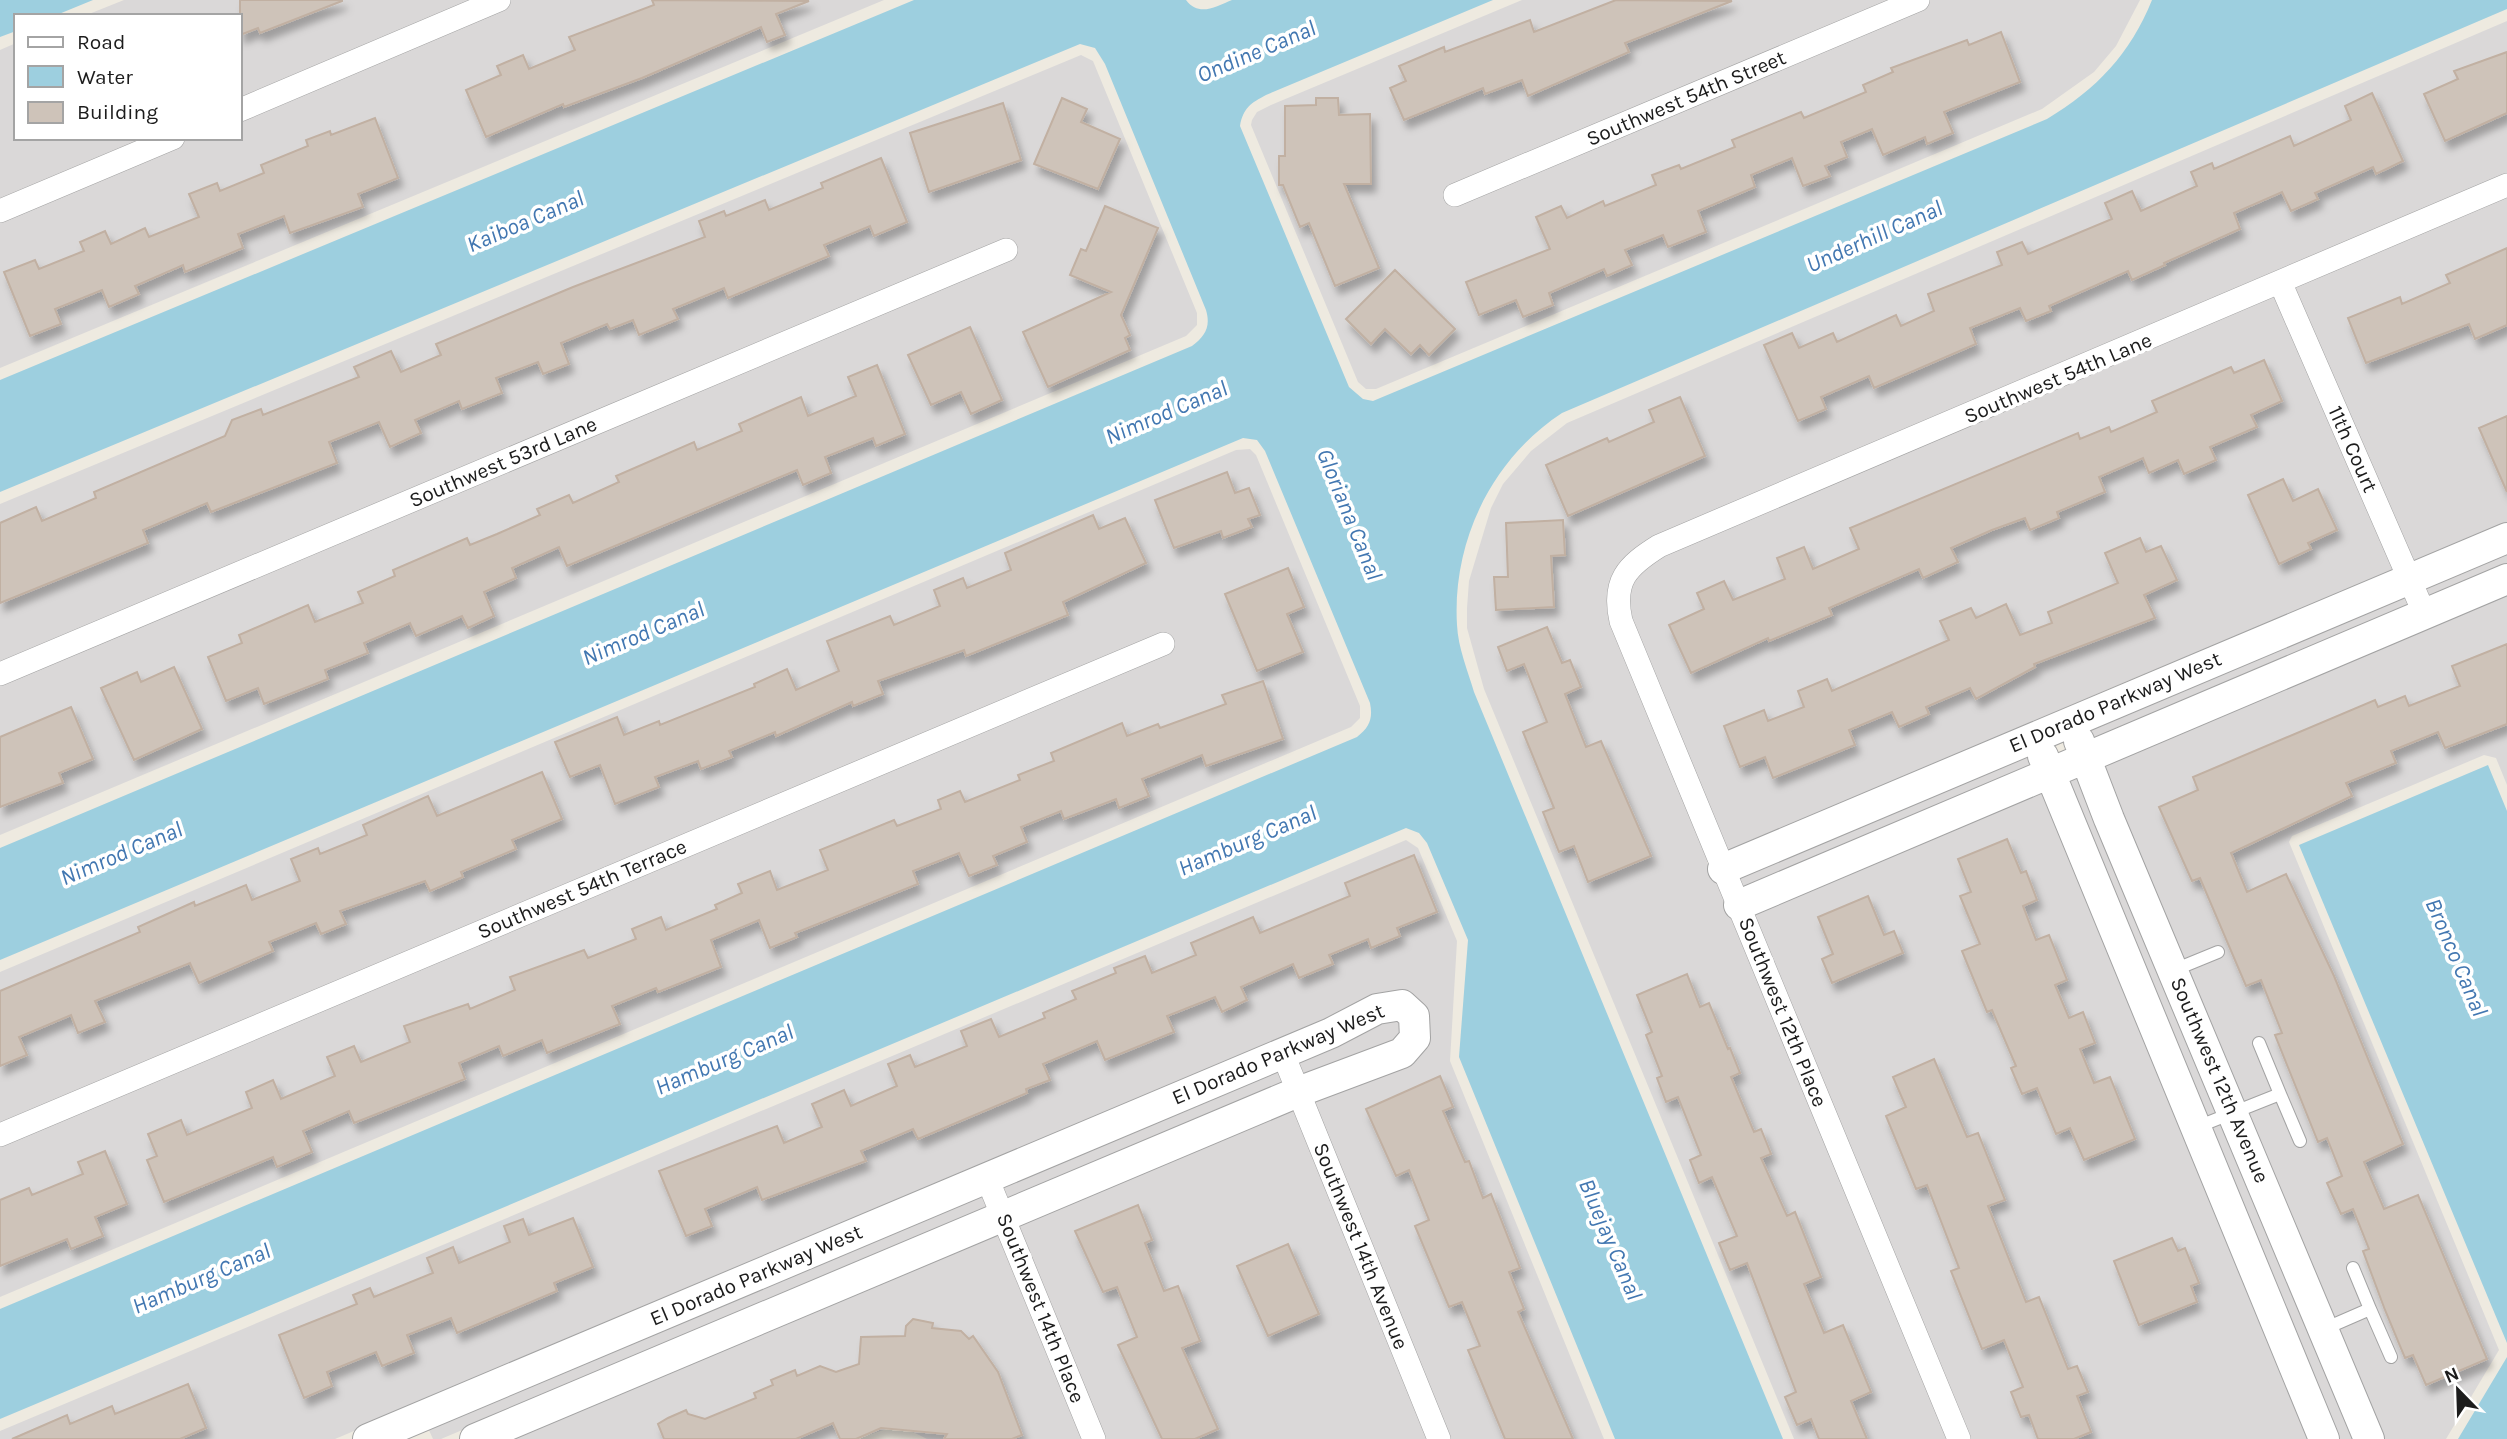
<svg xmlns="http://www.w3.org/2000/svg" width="2507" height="1439" font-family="Karla,sans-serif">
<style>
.residential{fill:#dad8d8}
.water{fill:#9dcfdf}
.building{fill:#cec3b9;stroke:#c1b0a2;stroke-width:2;filter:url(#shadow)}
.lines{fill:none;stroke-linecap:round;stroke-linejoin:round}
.service-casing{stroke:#a3a3a3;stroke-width:14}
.minor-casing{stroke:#a3a3a3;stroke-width:24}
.tertiary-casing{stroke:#a3a3a3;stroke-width:32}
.service{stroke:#fff;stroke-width:12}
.minor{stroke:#fff;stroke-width:23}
.tertiary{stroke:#fff;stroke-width:30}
.labels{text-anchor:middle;stroke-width:7;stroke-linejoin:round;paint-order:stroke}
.street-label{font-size:21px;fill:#1c1c1c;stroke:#fff}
.water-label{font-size:23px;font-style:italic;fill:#4277b1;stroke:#fff}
</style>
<defs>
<filter id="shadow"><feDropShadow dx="4.5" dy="8" stdDeviation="3.5" flood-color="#0004"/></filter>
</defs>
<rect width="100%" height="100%" fill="#eeeae0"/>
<path class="residential" d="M124 0H884L0 368V50L16 43V138H240V16H84Z
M1522 0H2140L2116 46 2094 72 2042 109 1376 389H1366L1358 382 1251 125 1252 120 1257 112 1271 105Z
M2507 21V524L2111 688 1707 862 1718 885 2029 753 2035 766 1723 898 1733 922 2045 790 2312 1439H1794L1484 689 1467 628V608L1469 581 1491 508 1503 484 1531 451 1567 423Z
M1081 55 1093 61 1197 313V325L1186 336 0 835V504Z
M1250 449 1256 455 1360 706V718L1351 727 0 1297V972L1236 450Z
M2507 552V564L2242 680 2092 741 2087 729Z
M2507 593V785L2496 758 2484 755 2292 836 2289 842 2499 1350 2446 1439H2382L2102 766Z
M2080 775 2356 1439H2337L2066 781Z
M1406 840 1418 848 1457 941 1450 1061 1604 1439H927L899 1425 856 1439H509L1303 1104 1406 1066 1420 1056 1426 1045 1407 994 1389 992 1372 996 1325 1021 335 1439H0V1431Z
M1400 1018 1405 1025 1396 1041 1282 1084 441 1439H433L428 1428 1382 1021Z"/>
<path class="water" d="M0 0H93L54 16H16V31L0 37Z
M914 0H1186C1199 17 1215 7 1232 0H1493L1266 95C1251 103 1243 108 1240 126L1349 387 1363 399 1373 401 2047 119C2097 89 2130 54 2152 0H2507V9L1562 413C1492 459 1452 541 1457 625 1458 648 1468 671 1474 692L1783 1439H1615L1459 1057 1468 940 1427 843 1419 833 1406 828 0 1419V1309L1357 737C1370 727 1373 718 1370 703L1265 451 1257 440 1243 438 0 960V848L1192 346C1205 336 1211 327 1206 310L1105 64 1095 48 1080 44 0 492V380Z
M2488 765 2507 811V1343L2299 845Z
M2507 1357V1439H2458Z"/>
<path class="building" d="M240 0H342V1L260 33 258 28 240 35Z
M652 0 809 1 776 14 785 35 767 42 761 27 642 78 564 107 563 104 486 137 466 90 501 75 497 66 523 55 529 69 575 50 569 37 654 5Z
M1616 0 1732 1 1625 43 1629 52 1528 96 1522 80 1485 94 1483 88 1404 120 1390 88 1406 81 1399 66 1444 47 1445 52 1530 20 1534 32Z
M2001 32 2020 82 1944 112 1953 133 1927 144 1925 137 1883 155 1872 129 1841 142 1847 157 1825 166 1830 176 1803 186 1792 158 1751 175 1755 187 1698 211 1706 232 1668 247 1663 235 1625 250 1632 265 1607 276 1604 269 1549 293 1553 305 1523 317 1516 300 1479 315 1466 282 1550 249 1536 217 1561 206 1567 218 1603 201 1605 206 1656 185 1652 175 1679 165 1681 169 1735 147 1732 140 1801 112 1804 118 1866 92 1863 85 1893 72 1891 68 1967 40 1969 45Z
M2507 52V113L2445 141 2424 94 2458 79 2454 71Z
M2372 93 2403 161 2376 174 2373 167 2315 193 2318 199 2291 211 2282 192 2234 213 2240 229 2164 263 2165 265 2132 280 2128 271 2049 306 2051 311 2026 321 2020 308 1970 328 1976 344 1874 388 1869 376 1821 397 1826 409 1798 421 1764 345 1792 333 1799 348 1833 333 1837 342 1896 315 1901 326 1934 311 1928 294 2002 265 1997 252 2022 242 2028 254 2112 219 2105 203 2132 191 2141 211 2197 186 2191 172 2212 163 2214 169 2290 136 2294 146 2351 120 2345 106Z
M1062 98 1087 109 1081 122 1120 139 1098 189 1034 164Z
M1316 98H1338L1339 115 1370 114 1371 184H1344L1379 268 1335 286 1309 223 1300 227 1283 185H1279V156H1285V106L1316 105Z
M1003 103 1021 160 929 192 910 133Z
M375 118 398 178 358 194 363 207 290 233 284 216 238 234 243 248 185 272 183 265 135 286 139 294 109 307 102 290 55 309 61 324 30 336 4 272 35 260 39 269 84 251 80 242 105 231 111 244 145 228 149 237 199 217 189 194 217 183 220 191 264 173 261 165 308 146 306 140 330 131 331 135Z
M881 158 907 222 874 236 870 226 824 245 829 256 728 298 724 288 673 309 678 319 639 335 633 320 610 329 607 324 561 343 569 364 543 374 538 362 496 378 502 393 462 409 459 401 415 420 421 433 390 447 379 422 329 442 337 463 211 512 207 503 143 530 148 543 0 603V523L36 507 42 521 96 498 94 492 225 436 232 420 261 409 263 415 359 377 354 367 391 351 401 372 441 355 436 344 573 287 705 237 699 221 724 211 726 216 765 200 769 210 823 188 821 183Z
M1105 206 1158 228 1121 315 1130 335 1125 338 1130 350 1048 387 1023 332 1111 292 1070 275 1081 249 1086 251Z
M2507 248V325L2475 339 2469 324 2366 363 2348 318 2400 297 2402 304 2450 283 2446 275Z
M1395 270 1455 329 1429 355 1420 345 1411 354 1385 329 1371 344 1346 319Z
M970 327 1002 400 971 414 961 392 931 405 908 355Z
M2264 360 2282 401 2251 415 2257 427 2210 447 2216 460 2184 474 2178 460 2149 473 2143 458 2099 477 2105 492 2057 512 2059 518 2030 530 2025 518 1992 530 1951 548 1958 562 1923 578 1919 569 1829 608 1832 615 1769 641 1768 638 1691 673 1669 625 1704 609 1697 593 1724 581 1733 600 1785 579 1777 558 1804 547 1813 569 1859 549 1850 528 2078 433 2080 439 2109 427 2111 432 2157 412 2152 401 2231 367 2234 373Z
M877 365 905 434 876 446 873 438 825 457 831 473 803 485 797 470 567 566 559 547 512 568 516 578 484 592 494 616 468 628 462 616 416 636 410 623 364 643 368 653 325 670 328 679 264 704 258 688 226 701 208 657 242 643 239 635 308 605 315 622 363 603 358 592 395 576 393 570 467 538 470 545 497 534 540 515 537 509 569 495 573 503 619 482 616 476 694 442 697 450 742 431 739 424 801 397 808 416 856 396 848 377Z
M1680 397 1705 456 1568 516 1546 465 1607 438 1609 442 1654 422 1649 410Z
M2507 416V492L2479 428Z
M1227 472 1235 493 1249 488 1260 515 1248 519 1252 527 1223 538 1221 531 1174 548 1155 500Z
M2283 479 2293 501 2318 489 2337 530 2308 543 2311 549 2279 564 2248 495Z
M1093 515 1099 529 1125 518 1146 563 1063 602 1068 615 966 656 964 650 878 681 883 694 853 706 852 702 776 736 775 732 729 751 732 757 701 769 698 761 655 777 659 787 615 804 600 765 570 777 555 742 617 717 624 735 659 721 660 725 755 687 754 684 787 669 796 690 839 671 827 641 890 616 894 625 940 606 934 590 963 578 967 588 1011 570 1005 553Z
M1563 520 1565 555 1551 556 1554 607 1496 610 1494 577H1508L1506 523Z
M2140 538 2146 552 2161 546 2177 580 2144 595 2155 618 2034 664 2035 667 1976 699 1970 688 1926 707 1929 714 1899 727 1892 712 1849 730 1855 745 1773 778 1765 757 1740 767 1724 726 1764 710 1768 721 1804 707 1798 691 1827 679 1832 691 1949 640 1940 621 1971 608 1976 618 2006 604 2020 635 2052 623 2048 612 2118 583 2105 553Z
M1288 568 1304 607 1287 614 1303 652 1257 671 1225 594Z
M1547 627 1562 663 1570 660 1581 687 1565 694 1586 747 1601 741 1651 856 1588 882 1574 846 1559 852 1543 812 1554 808 1523 732 1547 722 1524 664 1507 671 1498 647Z
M2507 644V724L2445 748 2438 732 2391 751 2396 763 2346 783 2352 796 2231 853 2247 892 2286 874 2334 976 2403 1144 2364 1162 2384 1209 2418 1195 2487 1359 2426 1385 2413 1355 2405 1358 2385 1310 2363 1251 2369 1249 2353 1209 2341 1214 2327 1183 2342 1176 2327 1138 2318 1142 2275 1035 2282 1033 2261 980 2246 986 2200 878 2192 881 2159 807 2198 790 2193 777 2375 700 2378 707 2405 696 2409 706 2460 686 2452 666Z
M174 667 202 729 134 760 101 688 137 672 141 682Z
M1263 681 1283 739 1206 766 1202 755 1142 779 1149 796 1119 808 1116 799 1064 819 1061 811 1021 827 1027 842 993 856 997 865 969 876 959 853 913 871 918 884 795 933 797 937 770 948 759 920 711 940 721 967 658 992 656 988 612 1006 620 1024 547 1053 542 1040 503 1056 499 1046 459 1063 465 1079 354 1123 349 1111 303 1131 312 1152 277 1167 273 1157 164 1202 147 1160 157 1156 148 1134 181 1120 187 1135 252 1108 246 1092 273 1080 281 1099 335 1076 327 1057 354 1046 361 1062 410 1042 404 1026 468 1004 470 1009 515 990 510 977 584 950 588 958 636 939 632 929 661 917 666 930 717 909 715 905 742 893 738 884 770 871 777 890 828 870 820 850 894 820 897 826 941 809 938 800 960 791 965 802 1020 780 1018 775 1054 761 1051 753 1122 723 1127 736 1158 724 1160 728 1226 704 1222 695Z
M71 707 93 759 59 773 63 783 0 807V737Z
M542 772 562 819 512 840 516 849 461 872 463 877 430 891 425 881 340 911 346 924 321 934 316 923 269 942 273 951 199 983 190 963 95 1001 105 1022 78 1033 71 1015 19 1037 27 1055 0 1066V991L140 932 138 927 194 902 195 906 246 885 252 900 300 881 291 859 318 848 320 854 367 835 363 825 428 796 437 816Z
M2007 839 2021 873 2026 871 2037 900 2023 906 2036 940 2049 935 2067 980 2055 985 2069 1018 2083 1012 2095 1043 2080 1049 2094 1083 2110 1077 2135 1139 2084 1160 2070 1128 2056 1134 2037 1088 2022 1094 2011 1068 2016 1066 1992 1010 1987 1012 1962 951 1980 944 1960 896 1971 892 1958 859Z
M1414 855 1437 912 1397 928 1400 936 1371 948 1368 939 1329 955 1333 964 1299 978 1293 964 1241 987 1247 1000 1222 1012 1215 997 1167 1016 1174 1032 1105 1060 1097 1041 1043 1064 1050 1080 1026 1089 1027 1093 918 1139 913 1129 861 1151 866 1161 762 1200 757 1187 705 1209 712 1226 686 1236 659 1171 777 1126 784 1143 822 1127 812 1104 844 1090 851 1106 897 1086 888 1064 910 1055 915 1067 967 1046 961 1031 991 1019 999 1037 1045 1018 1043 1013 1076 999 1072 991 1116 973 1114 968 1145 956 1152 973 1196 955 1191 943 1253 917 1260 933 1350 896 1345 883Z
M1868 896 1884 935 1894 931 1903 953 1832 983 1822 959 1833 954 1818 917Z
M1687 974 1700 1007 1709 1003 1728 1049 1730 1048 1740 1073 1731 1077 1754 1132 1761 1129 1771 1154 1761 1158 1787 1216 1795 1212 1821 1277 1804 1284 1824 1333 1843 1325 1871 1392 1851 1401 1867 1439H1819L1811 1419 1797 1425 1785 1397 1796 1392 1747 1263 1730 1270 1719 1243 1737 1236 1712 1177 1699 1183 1690 1160 1701 1155 1678 1097 1666 1102 1657 1078 1662 1076 1646 1035 1652 1032 1637 995Z
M1934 1059 1967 1137 1978 1133 2005 1200 1988 1206 2026 1302 2039 1297 2068 1369 2077 1366 2088 1392 2077 1396 2091 1432 2074 1439H2038L2029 1415 2021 1417 2011 1392 2023 1387 2004 1340 1982 1349 1951 1271 1959 1268 1927 1185 1916 1189 1886 1116 1906 1107 1893 1077Z
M1440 1076 1453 1107 1443 1111 1465 1162 1469 1161 1483 1198 1491 1194 1520 1268 1509 1272 1524 1309 1518 1312 1573 1439H1505L1468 1350 1480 1346 1462 1302 1449 1307 1415 1226 1429 1220 1409 1170 1396 1176 1366 1109Z
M105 1151 127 1204 95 1217 103 1236 71 1249 67 1239 0 1266V1200L29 1188 32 1195 83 1174 78 1162Z
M1138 1205 1152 1240 1145 1243 1164 1291 1178 1286 1200 1341 1182 1348 1218 1429 1195 1439H1162L1118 1345 1137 1337 1117 1287 1103 1292 1075 1231Z
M573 1218 593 1267 554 1283 557 1291 457 1333 451 1318 407 1335 414 1353 382 1366 376 1352 327 1372 332 1386 304 1398 279 1335 357 1304 353 1295 370 1288 374 1297 433 1273 427 1258 453 1247 459 1263 510 1242 504 1226 523 1219 529 1235Z
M2172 1238 2178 1251 2185 1248 2199 1283 2191 1286 2197 1302 2139 1325 2114 1261Z
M1288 1244 1319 1314 1268 1336 1237 1266Z
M913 1319 933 1323 932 1328 961 1331 969 1339 973 1336 998 1372 1022 1435 1012 1439H944L947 1434 881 1428 856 1439H840L833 1423 796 1439H664L658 1424 668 1418 686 1410 688 1414 705 1419 756 1398 754 1393 773 1385 771 1380 795 1370 797 1376 820 1366 836 1372 859 1364 861 1337 905 1336 906 1326Z
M188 1384 206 1428 180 1439H12L67 1415 70 1424 112 1406 115 1414Z"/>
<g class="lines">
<defs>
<path id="service" d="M2174 970 2218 952
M2280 1094 2300 1141
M2197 1127 2280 1094 2259 1043
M2370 1309 2391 1357
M2324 1329 2370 1309 2353 1268"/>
<path id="minor" d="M240 110 499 0
M1455 195 1918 0
M0 211 173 138
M2281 284 2425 615
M0 674 1006 250
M1283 1054 1439 1439
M0 1135 1163 644
M987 1178 1094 1439
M1959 1439 1621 621C1612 581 1627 566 1659 546L2507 185"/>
<path id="tertiary" d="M2079 741 2109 819 2369 1439
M2043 756 2324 1439
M1723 869 2507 538
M1739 905 2507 579
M368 1439 1331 1033 1377 1009 1402 1005 1414 1016 1415 1038 1402 1053 1298 1092 475 1439"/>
</defs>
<use href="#service" class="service-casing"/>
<use href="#minor" class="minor-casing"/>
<use href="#tertiary" class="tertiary-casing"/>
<use href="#service" class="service"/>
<use href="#minor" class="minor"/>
<use href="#tertiary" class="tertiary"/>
</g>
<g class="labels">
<g class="street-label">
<text transform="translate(1686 98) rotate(-23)" y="7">Southwest 54th Street</text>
<text transform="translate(2058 378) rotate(-23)" y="7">Southwest 54th Lane</text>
<text transform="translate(2353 449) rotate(66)" y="7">11th Court</text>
<text transform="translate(503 462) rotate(-23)" y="7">Southwest 53rd Lane</text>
<text transform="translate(2115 702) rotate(-23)" y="7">El Dorado Parkway West</text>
<text transform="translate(582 889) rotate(-23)" y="7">Southwest 54th Terrace</text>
<text transform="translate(1783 1012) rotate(68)" y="7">Southwest 12th Place</text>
<text transform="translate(1278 1054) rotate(-23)" y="7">El Dorado Parkway West</text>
<text transform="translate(2220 1080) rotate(67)" y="7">Southwest 12th Avenue</text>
<text transform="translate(1361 1246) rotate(68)" y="7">Southwest 14th Avenue</text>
<text transform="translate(756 1275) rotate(-23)" y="7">El Dorado Parkway West</text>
<text transform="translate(1041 1308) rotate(68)" y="7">Southwest 14th Place</text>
</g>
<g class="water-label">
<text transform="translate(1256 51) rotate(-23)" y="8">Ondine Canal</text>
<text transform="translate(525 221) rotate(-23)" y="8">Kaiboa Canal</text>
<text transform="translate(1874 236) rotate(-24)" y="8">Underhill Canal</text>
<text transform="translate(1166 412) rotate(-23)" y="8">Nimrod Canal</text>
<text transform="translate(1350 514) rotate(68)" y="8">Gloriana Canal</text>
<text transform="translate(643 633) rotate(-23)" y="8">Nimrod Canal</text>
<text transform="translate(1247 840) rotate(-23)" y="8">Hamburg Canal</text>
<text transform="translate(121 853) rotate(-23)" y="8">Nimrod Canal</text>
<text transform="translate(2457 957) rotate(67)" y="8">Bronco Canal</text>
<text transform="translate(724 1059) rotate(-23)" y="8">Hamburg Canal</text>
<text transform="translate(1611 1239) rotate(67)" y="8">Bluejay Canal</text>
<text transform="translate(201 1278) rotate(-23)" y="8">Hamburg Canal</text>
</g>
</g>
<rect x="14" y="14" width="228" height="126" fill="#ffffff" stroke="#a4a4a4" stroke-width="2"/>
<rect x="28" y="37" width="35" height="10" fill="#ffffff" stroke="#a4a4a4" stroke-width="2"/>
<text x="77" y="49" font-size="21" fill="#1c1c1c">Road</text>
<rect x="28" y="66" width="35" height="21" fill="#9dcfdf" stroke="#a4a4a4" stroke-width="2"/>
<text x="77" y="84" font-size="21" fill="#1c1c1c">Water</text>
<rect x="28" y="102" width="35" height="21" fill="#cec3b9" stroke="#a4a4a4" stroke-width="2"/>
<text x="77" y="119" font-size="21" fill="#1c1c1c">Building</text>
<g transform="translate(2458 1390) rotate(337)" stroke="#ffffff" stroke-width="5" paint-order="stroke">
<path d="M0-5L12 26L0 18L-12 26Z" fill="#1c1c1c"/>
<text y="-10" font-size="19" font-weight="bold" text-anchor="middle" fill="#1c1c1c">N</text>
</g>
</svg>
